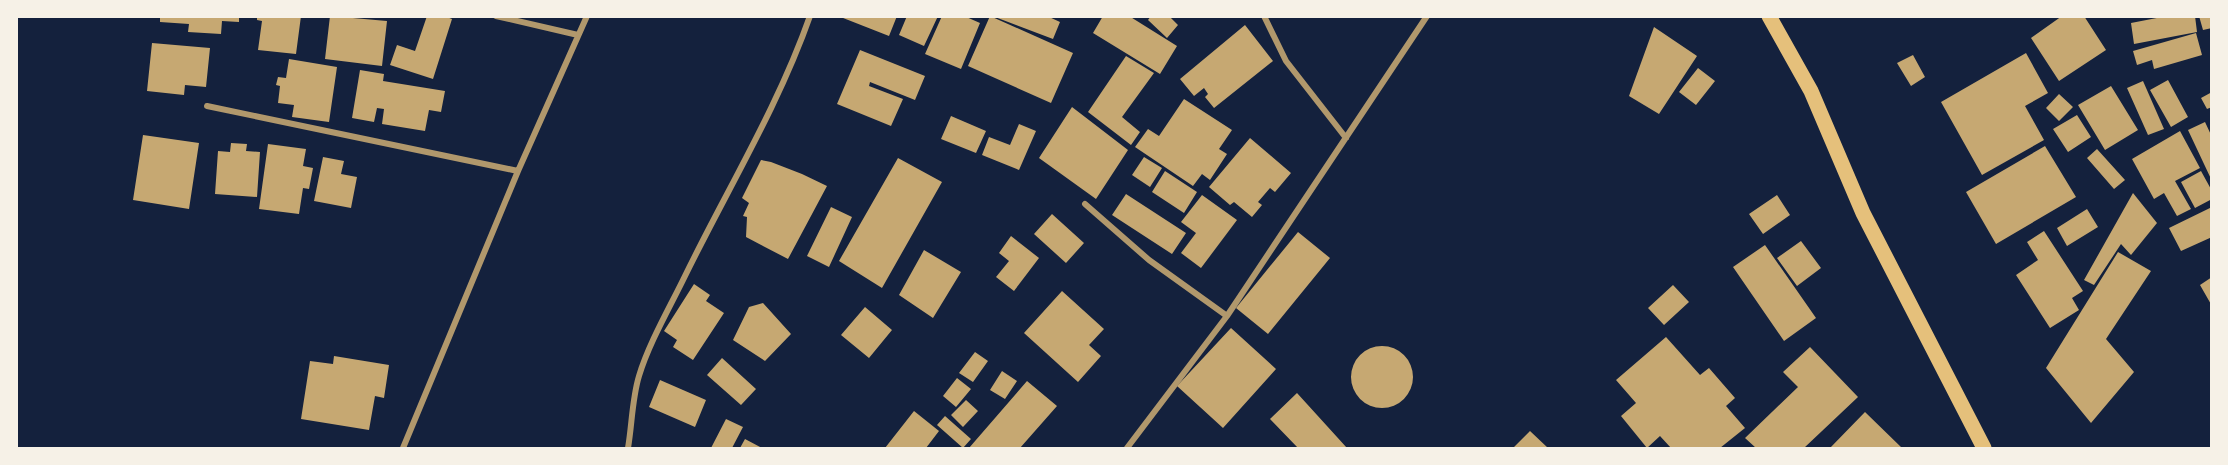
<svg xmlns="http://www.w3.org/2000/svg" width="2228" height="465" font-family="'Roboto Serif',serif">
<style>
.building{fill:#c6a872}
.lines{fill:none;stroke-linecap:round;stroke-linejoin:round}
.minor{stroke:#b1986c;stroke-width:6}
.primary{stroke:#e5c07b;stroke-width:15}
</style>
<rect width="100%" height="100%" fill="#14213d"/>
<path class="building" d="M160 16H239V22L222 21 221 34 188 32 189 24 160 22Z
M257 16H301L296 54 258 50 262 21 257 20Z
M330 16 387 21 382 66 325 59Z
M427 16H444L452 19 433 79 390 65 397 45 415 51Z
M838 16H897L889 36Z
M907 16H938L924 46 899 35Z
M942 16H964L980 23 961 69 925 54Z
M990 16 1073 53 1051 103 968 66Z
M1047 16 1060 22 1053 39 995 17Z
M1103 16H1129L1177 46 1160 74 1093 33Z
M1151 16H1169L1178 25 1167 38 1148 20Z
M2062 16H2084L2106 50 2059 81 2031 38Z
M2167 16H2195L2197 32 2134 44 2131 23Z
M2199 16H2212V28L2203 30Z
M1245 25 1273 61 1214 108 1205 97 1208 94 1204 88 1194 96 1180 79Z
M1654 27 1697 56 1659 114 1629 96Z
M2196 33 2202 55 2154 69 2152 60 2137 65 2133 51Z
M152 43 210 48 206 87 185 85 184 95 147 91Z
M860 50 925 76 915 100 870 82 869 86 903 99 891 126 837 104Z
M2026 53 2048 93 2025 106 2044 140 1982 175 1941 102Z
M1913 55 1925 77 1911 86 1897 63Z
M1126 56 1154 73 1122 117 1140 132 1131 145 1088 112Z
M289 59 337 67 329 122 292 117 294 105 278 103 280 86 276 85 278 77 286 78Z
M1698 68 1715 81 1696 105 1679 92Z
M360 70 384 74 383 81 445 91 441 112 429 110 425 131 382 124 384 109 377 108 374 122 352 118Z
M2168 80 2188 117 2171 127 2150 90Z
M2143 81 2164 129 2148 135 2127 88Z
M2111 86 2138 130 2105 150 2078 105Z
M2212 92V107L2207 109 2201 98Z
M2059 94 2073 107 2059 121 2046 108Z
M1184 99 1232 130 1219 149 1227 154 1210 180 1202 174 1193 186 1135 147 1148 129 1159 136Z
M1072 107 1128 150 1096 199 1039 158Z
M2077 115 2091 137 2068 152 2053 129Z
M951 116 986 131 976 153 941 139Z
M2205 122 2212 137V181L2188 130Z
M1019 124 1036 131 1019 170 982 155 989 137 1010 145Z
M2180 131 2200 168 2175 181 2191 209 2177 216 2164 193 2154 199 2132 159Z
M143 135 199 143 189 209 133 200Z
M1250 138 1291 173 1275 192 1270 188 1258 202 1262 205 1252 217 1234 202 1230 205 1209 187Z
M231 143 247 144 246 151 260 152 257 197 215 194 218 151 230 152Z
M268 144 306 149 303 166 313 168 309 189 303 188 299 214 259 209Z
M2045 146 2076 197 1996 244 1966 192Z
M2097 149 2125 180 2114 189 2087 158Z
M323 157 344 161 341 174 357 177 351 208 314 201Z
M1144 157 1162 168 1150 187 1132 175Z
M898 158 942 182 882 288 839 261Z
M761 160 771 162 802 174 827 186 788 259 746 237 747 217 743 216 749 203 742 198Z
M1165 171 1197 192 1184 213 1152 192Z
M2201 171 2212 191V199L2195 208 2181 182Z
M2133 193 2157 223 2131 255 2121 244 2094 285 2084 280Z
M1126 194 1186 233 1172 254 1112 215Z
M1202 195 1237 220 1201 268 1181 253 1196 233 1181 222Z
M1777 195 1790 215 1763 234 1749 214Z
M831 207 852 217 829 267 807 256Z
M2212 207V237L2181 251 2169 228Z
M2087 209 2098 227 2067 246 2057 228Z
M1052 214 1084 243 1066 263 1034 234Z
M2044 231 2083 291 2072 298 2079 310 2050 328 2016 275 2038 260 2027 242Z
M1298 232 1330 258 1268 334 1236 308Z
M1011 236 1039 258 1014 291 996 277 1009 261 999 253Z
M1801 241 1821 268 1797 286 1777 258Z
M1765 245 1816 318 1784 341 1733 267Z
M924 250 961 272 933 318 899 295Z
M2118 252 2151 271 2106 339 2134 372 2091 423 2046 368Z
M2212 277V306L2200 285Z
M694 284 710 295 706 301 724 313 693 360 673 347 677 340 664 331Z
M1673 285 1689 302 1664 325 1648 308Z
M1062 291 1104 329 1089 345 1101 356 1078 382 1024 333Z
M763 303 791 334 765 361 733 340 749 307Z
M865 307 892 330 869 358 841 335Z
M1231 328 1276 369 1223 428 1177 386Z
M1666 337 1700 375 1709 368 1735 398 1726 406 1745 428 1720 448H1671L1660 436 1647 448 1621 416 1636 403 1616 380Z
M1351 377a31 31 0 1 1 62 0a31 31 0 1 1-62 0Z
M1810 347 1858 397 1804 448H1756L1745 438 1798 387 1783 372Z
M975 352 988 361 973 382 959 373Z
M334 356 389 365 384 398 375 396 369 430 301 419 310 361 333 364Z
M722 358 756 389 741 405 707 375Z
M1002 371 1017 381 1005 399 990 390Z
M957 378 971 389 956 407 943 396Z
M660 380 706 400 695 427 649 407Z
M1027 381 1057 406 1020 448H969Z
M1297 393 1347 448H1298L1270 419Z
M966 400 978 411 963 427 951 415Z
M914 411 939 431 926 448H885Z
M1865 412 1902 448H1830Z
M945 416 971 439 963 448 937 425Z
M726 419 743 427 732 448H711Z
M1530 431 1548 448H1513Z
M745 439 762 448H740Z"/>
<g class="lines">
<path class="minor" d="M496 16 578 35
M1264 16 1286 61 1346 138
M207 106 518 171
M1085 204 1149 260 1227 316
M403 448 518 171 587 16
M628 448C632 425 632 399 639 376 649 343 670 307 685 276 727 190 778 107 810 16
M1127 448 1227 316 1427 16"/>
<path class="primary" d="M1769 16 1811 91 1863 213 1984 448"/>
</g>
<rect width="2228" height="465" fill="none" stroke="#f6f1e7" stroke-width="36"/>
</svg>
